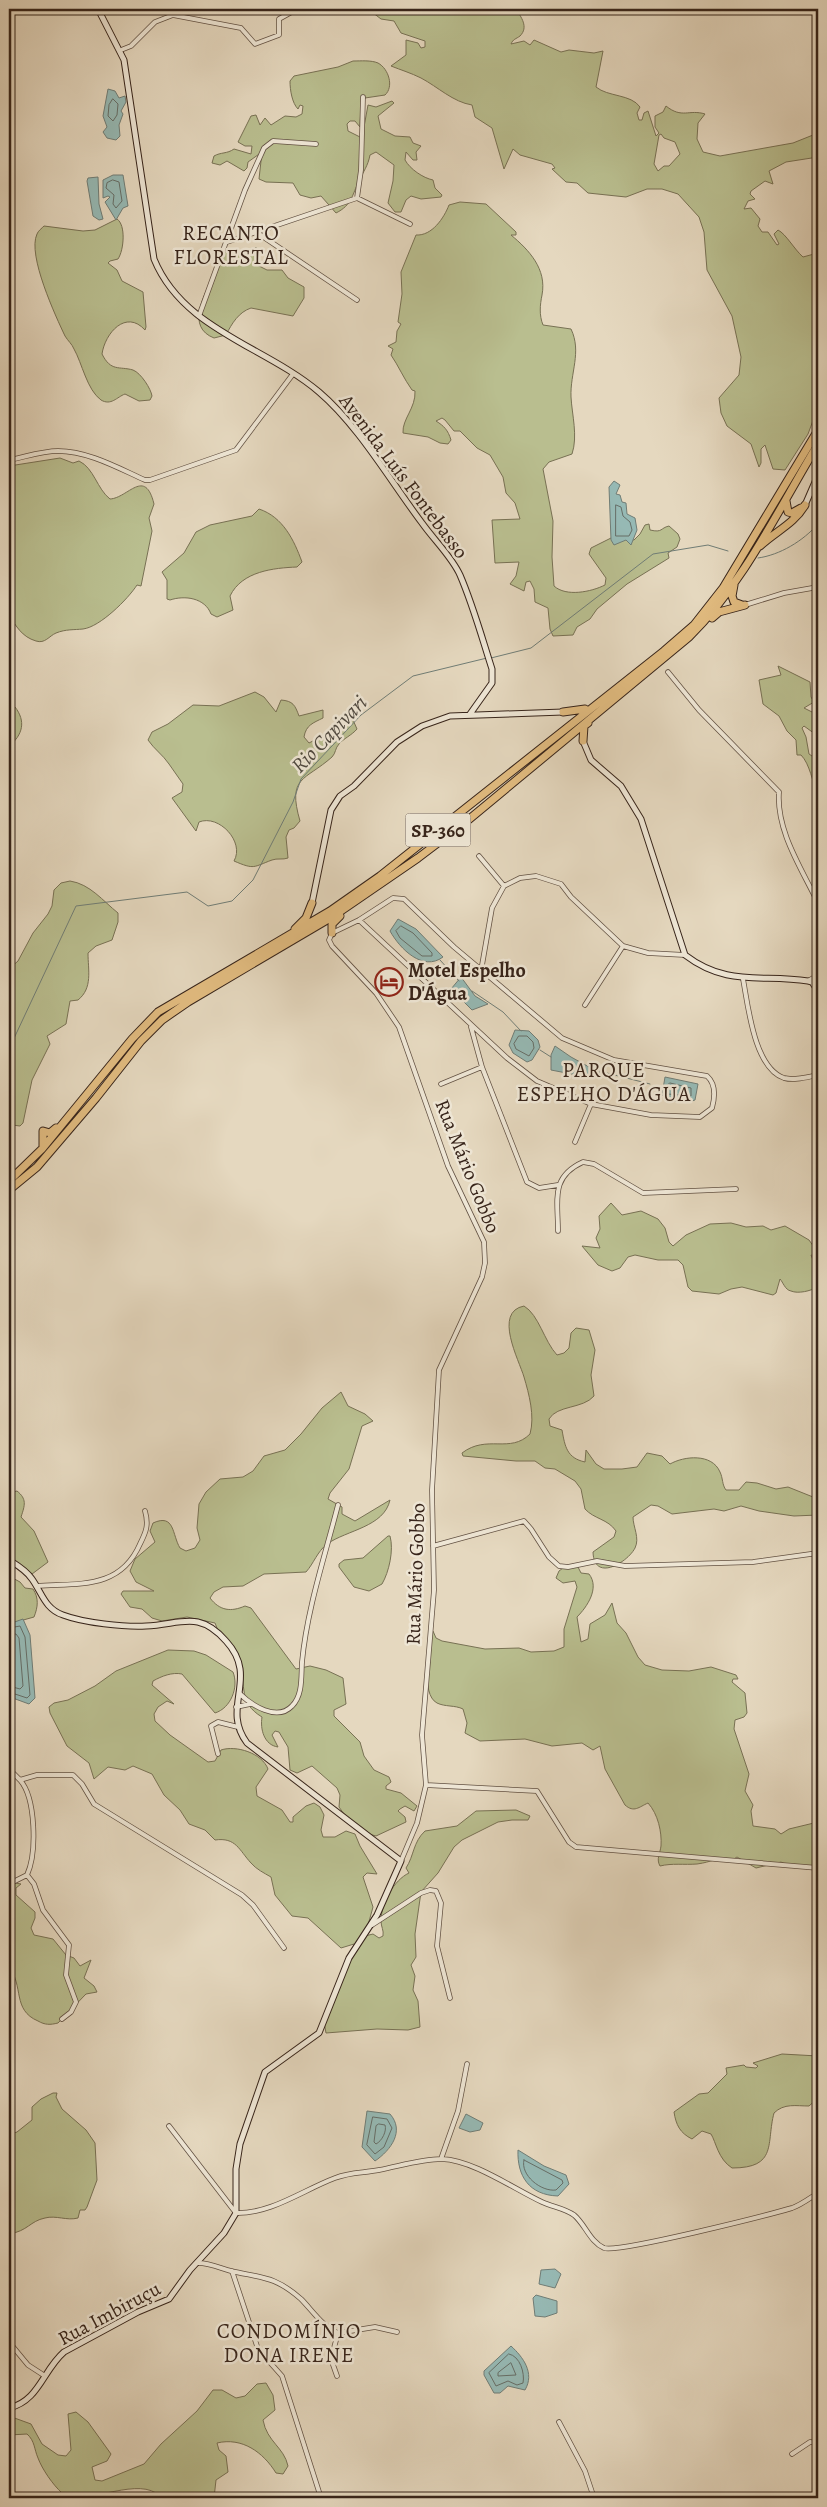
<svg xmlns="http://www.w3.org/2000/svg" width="827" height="2507" font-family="Alegreya,serif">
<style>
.green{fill:#b9be8f;stroke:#787154;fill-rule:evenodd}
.water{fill:#96b9b4;stroke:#707d76}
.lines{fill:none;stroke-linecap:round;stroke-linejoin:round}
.shore{stroke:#666e67;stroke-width:1}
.stream{stroke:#707d76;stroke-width:1}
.street-casing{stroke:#625143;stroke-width:5.5}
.secondary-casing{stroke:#37241a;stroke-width:7}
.highway-casing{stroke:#37241a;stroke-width:9}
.street{stroke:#eee6d5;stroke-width:4}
.secondary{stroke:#eee6d5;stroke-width:5}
.highway{stroke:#e2bc80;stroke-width:7}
.labels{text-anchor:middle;stroke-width:5;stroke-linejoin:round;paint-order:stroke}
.shield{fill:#eee6d5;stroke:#6e5e52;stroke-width:1}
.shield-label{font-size:19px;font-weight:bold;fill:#37241a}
.street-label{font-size:20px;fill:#37241a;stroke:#eee6d5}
.poi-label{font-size:20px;font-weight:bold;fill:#37241a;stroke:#eee6d5;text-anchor:start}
.neighbourhood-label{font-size:21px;letter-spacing:1px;fill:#37241a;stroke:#eee6d5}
.water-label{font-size:21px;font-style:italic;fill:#4f4940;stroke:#eee6d5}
</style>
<rect width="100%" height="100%" fill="#e5d8bf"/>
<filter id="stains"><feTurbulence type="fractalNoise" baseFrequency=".004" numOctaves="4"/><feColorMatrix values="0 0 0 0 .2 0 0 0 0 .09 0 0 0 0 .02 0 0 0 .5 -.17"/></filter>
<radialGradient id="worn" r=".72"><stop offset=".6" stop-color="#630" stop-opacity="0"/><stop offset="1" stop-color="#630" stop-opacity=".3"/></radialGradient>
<path class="green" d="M368 9H516C521 17 529 27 520 36 516 39 513 39 511 44L524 41 530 45 534 40 561 52 569 50 594 53 603 51 596 87C608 97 631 94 640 107L637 113 639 120H642L644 113 648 111 656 136 659 133 655 127V116L663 112 666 106C682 119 689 109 705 114L698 123 697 139 703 152 720 156 793 143 818 133V157L786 162 769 171 773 184 765 181 751 191 750 194 755 199 748 201 744 209 751 208 760 219 758 226 762 232H768L777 245 779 244 774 234 778 230C786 234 794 249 803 257L814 254 818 257V407L808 434 785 470 773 469 765 445 761 449V463L759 467 751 444 727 426 721 413 719 398 739 375 741 357 732 316 707 270 704 232 699 217 678 194 662 189H647L626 197 588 193 577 183 566 182 552 169 555 168 552 164 520 155 513 149 504 169 492 128 475 117 472 105C453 102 438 87 421 78 411 73 401 70 391 66L406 55V40L418 43 421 48 425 47V41L401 33 394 21 381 19ZM661 134 664 138 675 142 680 154 669 166H664L658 171 654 164 659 135Z
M353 61C361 61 371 60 378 63 389 69 394 87 385 95L365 98 361 107 360 127 355 121H350L347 124 348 131 362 138 368 105 376 107 392 101 394 103 378 116 381 129 395 136 410 137 413 143 421 146 416 152 417 160H413L406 152 405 160C410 169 423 178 433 180L435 188 442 195 441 197 421 199 411 196 406 200 401 212H395L388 203 393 181 394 165 376 152 370 155C368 166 363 172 359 181 352 195 352 205 336 213L321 196 311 198 300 195 293 183 266 182 259 179 262 152 248 162 247 168 244 171 227 161 220 165 212 163 214 156C221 152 227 154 234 149L251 154 252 146H245L238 142 251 116 256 115 260 125 265 118 271 125 285 116 296 117 302 114 303 106 300 105 298 109C292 103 290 90 290 81L294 76 338 67Z
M460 202 486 204 516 232V235H511C529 250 547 269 542 295 540 305 539 315 543 325L571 329C582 352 570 373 571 397 572 415 578 436 572 454L549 462 543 469 553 521 552 557 554 586C566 597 591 592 605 585L606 578 589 554 591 548 613 537 634 540 640 534 645 525 649 524 650 530C663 533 660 528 669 526L678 534 680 539 677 547 668 553 669 558 627 584 597 609 590 619 577 627 573 635 553 636 550 629 548 608 535 602 534 589 530 581 526 582 524 591 510 584 516 576 519 562 495 563 492 520 520 519 515 503 506 493 503 477 490 455 477 448 460 431H454L445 420 442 418 436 421C444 426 448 430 451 440L448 444 440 443 428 437 403 433C402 419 416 408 415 391L412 390C404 379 398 365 391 355L393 349 388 346 396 342 397 331 401 324 398 322 402 294 401 272 416 235C432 236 444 218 449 205Z
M117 219C126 225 124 250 118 259L110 261 108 263 117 270 122 281 143 292 146 327 145 330C126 309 105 333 102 354 111 372 119 366 133 370 141 373 151 389 152 396L150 400 139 401 125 394C117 397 111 406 101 400 87 390 82 363 74 349 72 344 68 341 65 336 56 317 27 255 37 234 38 231 42 228 44 226L83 231 95 230Z
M223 245 226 251C235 254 241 251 250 254L256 247 259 256 257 265 267 270H282L288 278 304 287V298L293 316 251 308C239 312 232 323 226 335L214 338C186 327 204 296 212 279 217 268 218 255 223 245Z
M60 458 73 463 79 461C94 468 97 489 110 499 128 498 145 467 154 504L149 518 152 531 141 586 137 585C128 599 100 627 83 629 74 630 66 629 56 633 49 636 45 644 36 641 22 637 16 626 9 615V466Z
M259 509C283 517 294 540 302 562L297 567C274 568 242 571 230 596L233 610 217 617 211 614C205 598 185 595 170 600L167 599V580L162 572 184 553 196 532 210 525 252 516Z
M778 666 810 682 811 697 814 702 804 708 818 715V733L815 734 804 726 802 728 806 737 809 754 818 760V794C812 782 810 764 801 755H797L796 740 787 731 779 716 763 704 759 680 781 675Z
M255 692 264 697 276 712 281 700C293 701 295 705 299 716L323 710V718C313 723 306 725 304 737L309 743 353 720 357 729C352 735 343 739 339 744 335 748 336 753 332 757 305 781 287 776 300 821L294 828 289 830 286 837 288 858C283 860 277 858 272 860 253 867 255 870 234 861 245 842 219 814 199 822L196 831 172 798 182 792 183 784C178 777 174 771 169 764 163 755 154 749 148 740L152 732 168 724 193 705 219 706Z
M15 707C26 721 23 735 9 746V714Z
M70 881C90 884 103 901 118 913V922L112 940 96 946 88 953C88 970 93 988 78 1000L70 1001 66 1024 47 1036 50 1044 32 1080 23 1123 20 1126 12 1125 9 1131V969L18 961 33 933 48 914 52 906 54 890 61 883Z
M611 1203 622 1215 641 1211 658 1219 665 1228 669 1242 673 1246 686 1235 710 1224 731 1223 746 1227 763 1226 771 1230 785 1226 809 1240 816 1250 818 1241V1256L811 1255 818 1273 817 1287C811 1291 798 1294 791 1291 785 1290 783 1282 780 1279L776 1293 773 1295 742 1287 731 1289 719 1294 692 1291 688 1287 683 1265 678 1260H658L635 1255 628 1257 620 1268 612 1271 598 1265 582 1246 600 1248 596 1238 600 1229 599 1216Z
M524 1306C539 1315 544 1341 557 1355L564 1353 569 1348 571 1333 576 1328 589 1330 595 1350 591 1375 594 1396C583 1409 557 1405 549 1419L550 1426 562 1430C565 1447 567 1458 585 1462L586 1450 596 1464 604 1469H622L637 1467 647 1453 662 1456 670 1464C684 1456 712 1453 720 1472 723 1478 722 1485 726 1490H739L746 1482 757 1483 776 1489 788 1487 818 1499V1515L794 1516 759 1511 741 1506 724 1511 714 1509 672 1514 658 1506 651 1505 633 1517C633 1527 640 1538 635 1548 628 1562 594 1583 593 1552L614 1537 616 1531C608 1519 594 1519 585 1509L581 1489 575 1481 555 1469 545 1468 535 1461H516L463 1456 462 1453C487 1434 510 1454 530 1434 535 1416 529 1394 524 1377 519 1360 493 1312 524 1306Z
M341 1392 348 1406 365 1414 373 1421 362 1426 349 1469 330 1493 328 1499 342 1507V1514L355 1521 390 1500C384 1527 347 1530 327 1544 317 1552 314 1563 306 1572L264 1574 243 1586 223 1587 214 1592 210 1598C220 1611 231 1612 245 1606L251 1608 296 1669 310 1666 326 1670 343 1678 346 1704 334 1710V1716L360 1742 364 1756 374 1770 389 1777 391 1782 386 1786V1789L401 1793 417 1806 414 1811 405 1806 400 1809 398 1811 405 1817 406 1822 376 1836 369 1834 344 1814 339 1807 340 1795 337 1788 312 1766 297 1773 290 1770 288 1747 279 1732 275 1731 272 1735 278 1747C264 1745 260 1729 262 1717 237 1702 248 1686 238 1665 232 1650 220 1638 215 1623L187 1617 162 1621 152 1618 142 1609 130 1607 121 1594 123 1591H154L136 1582 130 1571 135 1559 155 1542 150 1531 153 1523C175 1513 172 1535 180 1548L186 1551 195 1548 200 1540 197 1528 199 1504 206 1492 220 1479 243 1477 253 1471 264 1456 285 1450 301 1434 322 1408Z
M17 1491C27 1499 25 1505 21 1517L34 1531 48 1562 32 1574 9 1559V1493Z
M388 1536H390C394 1550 389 1572 382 1584L369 1591 354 1587 339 1567V1564L344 1560 363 1558Z
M567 1565 578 1567 581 1573 589 1574C600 1588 587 1607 577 1617L581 1642 588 1639 590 1624 605 1615 612 1603 617 1623 626 1633 638 1657 645 1665 662 1670 689 1671 711 1667 736 1675 738 1679H733L732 1682 745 1693 747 1713 744 1717 735 1720 734 1729 749 1774 745 1791 753 1805 751 1811 753 1826 775 1829 781 1834 789 1829 818 1822V1872L804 1866 791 1867 781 1862 756 1868 737 1857 732 1860C714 1857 713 1862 697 1864 684 1865 672 1863 660 1866 656 1859 660 1854 661 1846 662 1832 658 1814 648 1803 639 1807 634 1813 625 1805L605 1769 600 1746 593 1750 582 1743 552 1746 525 1739 480 1741 465 1733 467 1723 463 1709C455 1705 445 1707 437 1703 420 1694 430 1648 431 1631H433L436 1638 442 1641 485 1649 519 1648 531 1652 554 1651 564 1647V1629L577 1587 575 1581 563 1583 556 1578 559 1571Z
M9 1576 20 1582 25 1588 33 1589C39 1598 38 1607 34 1617L9 1624Z
M168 1650 194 1651 206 1655 233 1672C239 1687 231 1708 215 1713L182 1674C172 1672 162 1676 153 1681L152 1685 174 1704 167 1701 158 1707 154 1714 155 1721 170 1735 208 1762 215 1761 221 1750C236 1745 262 1753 268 1769L256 1787 257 1796 282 1810 290 1822H293V1817L306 1806 314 1803 320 1807 324 1815 321 1830 323 1837H335L346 1831 355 1834 360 1846 377 1874 367 1873 363 1877 373 1907 365 1936 373 1934 379 1938 383 1936C384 1930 381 1927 381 1921 381 1903 394 1880 409 1873L406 1868C414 1856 413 1842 425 1831L457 1826 476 1811 516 1810 530 1816 528 1820H512L498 1822 462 1840 454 1847 438 1873 421 1892 415 1934 416 1957 411 1965 415 1976 413 1990 418 2001 420 2027 408 2030 377 2029 326 2033 324 2022 355 1947 354 1944 341 1948 308 1918 292 1916 275 1895 271 1877C264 1873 256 1869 251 1863 239 1850 236 1837 215 1840L205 1830 189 1824 180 1810 164 1795 152 1774 133 1766 125 1770 108 1767 94 1779 89 1763 67 1746 50 1713 49 1707 54 1703 68 1700 95 1686 116 1671Z
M9 1882 21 1884 16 1888V1895L35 1912V1918L31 1928 34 1935 53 1939 66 1955 74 1958 80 1966 91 1960 84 1978 94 1986 97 1992 86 1994 58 2023C50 2025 45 2025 38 2021 12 2010 24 1986 9 1967Z
M782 2054 818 2056V2098L809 2106C796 2106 784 2103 774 2113 766 2143 778 2168 732 2168 718 2159 716 2142 711 2134L702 2131 692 2139C680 2133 676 2125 674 2112L699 2094 708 2093 727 2074 726 2068 744 2065 746 2067 756 2068 758 2066 753 2063Z
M53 2093H57L56 2097 62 2109 86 2130 95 2143 97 2180 87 2207 85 2210H80L78 2218C67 2221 56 2215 45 2218 30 2221 28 2231 9 2234V2135L17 2132 32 2120V2107L41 2099Z
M266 2383 273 2395 275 2410 263 2420C267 2442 284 2447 288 2466L283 2474 276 2473C263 2452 242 2437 217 2443L219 2450 226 2456 228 2472 216 2480 214 2498H158L156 2493C132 2478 84 2507 62 2493 53 2485 42 2469 38 2458 34 2449 35 2441 27 2434L9 2435V2416L31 2424 42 2444 58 2455 66 2456 71 2450 68 2414 76 2412 88 2422 111 2454 107 2461 92 2467 95 2480 102 2481 144 2464 161 2444 197 2411 213 2390H222L236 2398 245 2396 257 2384Z"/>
<path class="water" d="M108 89 115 91 119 98 125 96 126 102 121 111 123 114 119 125 120 136 116 140 107 138 103 132 107 127 103 116Z
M113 175H123L128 206 123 208 116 220 105 202 110 197 108 196 103 198V180Z
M98 177 99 204 103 219 99 220 93 216 87 181 88 178Z
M614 481 620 485 616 494 620 495 622 502 626 503 627 514 635 518 637 530 631 545 626 540 614 545 611 540 609 487Z
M398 919 416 929 443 957C423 972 400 949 390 931Z
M461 977 475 996 488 1004 472 1010 451 989Z
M515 1030 529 1031 538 1040 540 1047 532 1060 527 1062 513 1053 509 1045Z
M555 1046 571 1057 600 1073 582 1076 551 1070V1055Z
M665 1077 698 1084 695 1100C687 1104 668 1102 662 1095Z
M23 1619 30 1635 35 1698 29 1704 10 1697 9 1692V1624Z
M367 2111 390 2114C405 2131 391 2150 375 2161L362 2147Z
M466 2114 483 2123 480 2130 470 2132 459 2128Z
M518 2150 544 2166 566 2175 569 2184 558 2196C529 2195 517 2176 518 2150Z
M555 2269 561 2274 555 2288 539 2284 541 2270Z
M536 2295 557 2301V2313L545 2317 535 2316 533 2298Z
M511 2346C523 2357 535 2373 525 2390L508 2386 500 2393H494L484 2375V2371Z"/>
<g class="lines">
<path class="shore" d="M113 99 118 104 117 115 113 121 108 116 109 105Z
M113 180 119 182 122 201 116 208 113 204 114 195 106 188 107 183Z
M616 505 621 507 623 516 630 522 632 530 629 536H616Z
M401 926 413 933 432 953V956H422L400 938 396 931Z
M519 1036H527L533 1042 534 1048 529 1056 516 1049 514 1044Z
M670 1083 691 1088V1096L668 1094 667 1086Z
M9 1628 20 1626 25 1637 30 1695 27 1698 9 1692
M9 1634H16L19 1638 23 1686 20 1689 9 1686
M373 2117 387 2119 392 2128 384 2147 375 2154 367 2145Z
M379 2124 385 2125C387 2131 382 2141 376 2144L374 2142 376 2126Z
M524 2160 562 2180 563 2183 556 2190C541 2192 520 2175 524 2160Z
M509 2354C520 2356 525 2373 523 2383L517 2385 508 2381 496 2386 489 2373Z
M511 2363 516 2375 498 2376V2373Z"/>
<path class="stream" d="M758 558C780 555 803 541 818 524
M491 658 531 648 653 554 708 545 728 551
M440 960 459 981
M472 991 503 1012 521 1031
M9 1049 76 906 187 892 208 906 232 901 253 880 293 802 301 779 361 715 413 676 487 658
M540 1050 551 1057
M595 1070 650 1084"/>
<defs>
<path id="street" d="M121 50 131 46 155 22 173 15 241 28 255 44 279 35V19L297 9
M357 198 361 170 363 97
M256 232 357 300
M227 242 357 198 410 224
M199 316 245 190 264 148 273 141 316 144
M9 460C25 457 42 451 58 451 88 451 118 468 145 480H150L236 450 293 374
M745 605 784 593 818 587
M668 672 699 710 779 792C776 831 802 869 818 903
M479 856 504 886
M359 920 507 1058 537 1081 591 1104 651 1115 700 1117 712 1108C715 1097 716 1084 707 1076L614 1060 562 1038 454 947 404 899 393 898 359 920 332 933 329 940 332 946 376 993 399 1027 448 1166 484 1242 485 1263 482 1277 439 1370 432 1490 434 1590 422 1735 426 1785 417 1823 401 1861
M481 971 492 908 504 886 520 878 536 876 561 884 571 897 623 946 648 953 685 955
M743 979C748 1005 754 1068 784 1078 795 1081 807 1077 818 1075
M808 981 818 975
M585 1005 623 946
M471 1027 482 1067 527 1182 539 1188 558 1185
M441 1084 482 1067
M575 1142 591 1104
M558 1231C558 1200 550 1177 583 1162L594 1164 643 1193 736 1189
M433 1546 524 1521 531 1529 549 1557 559 1566 568 1567 597 1561 625 1566 753 1562 818 1553
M37 1586C78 1583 120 1590 140 1544 146 1532 149 1525 145 1511
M239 1693C251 1705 277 1722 292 1706 303 1695 301 1677 302 1662 307 1609 325 1556 338 1505
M236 1707 250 1704
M218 1754 211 1726 218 1722 238 1727
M9 1769 20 1780 37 1775H73L82 1784 94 1804 242 1895 253 1905 284 1948
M20 1780C36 1798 37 1853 27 1875
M426 1785 537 1791 569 1842 576 1847 818 1868
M9 1884 27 1875 34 1884 43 1910 69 1945 66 1975 76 2002 71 2012 62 2019
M372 1925 421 1893 430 1890 436 1891 441 1903 437 1946 450 1998
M169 2126 236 2213C271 2214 303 2190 335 2178 350 2172 364 2173 379 2170 400 2166 421 2159 442 2159 473 2160 514 2189 542 2202 553 2207 564 2208 574 2215 585 2224 590 2242 604 2248 619 2253 768 2215 792 2208 801 2205 810 2198 818 2193
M441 2159 458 2111 467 2064
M198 2263C210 2263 220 2268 231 2271 262 2278 275 2276 301 2299 312 2310 323 2327 338 2333L375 2327 397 2332
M232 2271 258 2349 282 2376 321 2498
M9 2342 28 2365 45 2376
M337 2376 331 2359 338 2333
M559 2422 585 2471 594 2498
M792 2454 810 2442 818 2443"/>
<path id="secondary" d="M98 9 124 60 154 259C183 330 265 346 319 392 358 425 391 482 422 523 434 540 452 557 460 575 473 605 482 638 492 669V683L470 714
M805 505 818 475
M583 741 591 760 621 786 641 819 685 955C727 987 761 974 808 981L812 982 818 991
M312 903 331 810 340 796 354 786 397 742 422 726 450 716 563 712
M9 1560C17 1565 26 1570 32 1579 42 1593 45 1609 63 1615 84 1623 124 1627 146 1626 180 1625 198 1609 226 1641 260 1678 220 1707 247 1743L401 1861 377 1915 349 1958 319 2033 265 2072 240 2144 236 2169V2213L224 2233 190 2270 169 2299 138 2312 64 2352C43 2370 39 2401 9 2408"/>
<path id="highway" d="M786 501 788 512 792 513 801 508
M760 546C776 531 794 524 805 505
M734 585 732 596 734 602 742 605
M712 618 719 612 745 605
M563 712 585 709
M583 741 584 726 588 723
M295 929 306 918 312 903
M332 933V924L340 916
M43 1146V1131L50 1133 56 1128
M9 1181 42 1149 132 1039 158 1012 330 911 380 876 664 651 694 625 723 588 818 430
M9 1190 37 1167 96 1098 141 1041 162 1020 188 1002 332 917 418 858 467 821 689 637C744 583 778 510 818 444"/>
</defs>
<use href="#street" class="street-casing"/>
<use href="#secondary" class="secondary-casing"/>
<use href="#highway" class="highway-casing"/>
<use href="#street" class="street"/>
<use href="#secondary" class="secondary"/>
<use href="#highway" class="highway"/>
</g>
<defs>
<symbol id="hotel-ring" viewBox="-11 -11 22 22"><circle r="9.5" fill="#eee6d5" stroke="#8f2418" stroke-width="1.5"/><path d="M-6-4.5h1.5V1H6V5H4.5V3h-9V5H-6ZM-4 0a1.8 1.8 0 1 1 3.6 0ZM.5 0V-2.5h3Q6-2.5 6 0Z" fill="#8f2418"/></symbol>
</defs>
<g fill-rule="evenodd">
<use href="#hotel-ring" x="373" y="966" width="32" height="32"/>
</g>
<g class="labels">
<rect class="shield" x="405.5" y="813.5" width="65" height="33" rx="4"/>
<g class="shield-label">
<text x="438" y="837">SP-360</text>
</g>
<g class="street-label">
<text transform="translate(404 476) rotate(53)" y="7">Avenida Luís Fontebasso</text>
<text transform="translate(468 1166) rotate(68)" y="7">Rua Mário Gobbo</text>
<text transform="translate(415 1574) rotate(-88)" y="7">Rua Mário Gobbo</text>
<text transform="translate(109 2313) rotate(-28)" y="7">Rua Imbiruçu</text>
</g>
<g class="poi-label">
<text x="408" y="977">Motel Espelho<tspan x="408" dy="23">D'Água</tspan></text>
</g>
<g class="neighbourhood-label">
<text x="231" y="240">RECANTO<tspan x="231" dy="24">FLORESTAL</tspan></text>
<text x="604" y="1077">PARQUE<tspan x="604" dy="24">ESPELHO D'ÁGUA</tspan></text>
<text x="289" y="2338">CONDOMÍNIO<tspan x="289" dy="24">DONA IRENE</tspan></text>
</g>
<g class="water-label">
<text transform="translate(329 734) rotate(-46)" y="7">Rio Capivari</text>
</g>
</g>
<rect width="827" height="2507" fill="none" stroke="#e5d8bf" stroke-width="30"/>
<rect x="10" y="10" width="807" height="2487" fill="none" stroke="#37241a" stroke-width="2.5"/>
<rect x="15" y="15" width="797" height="2477" fill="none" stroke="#37241a"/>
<rect width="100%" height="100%" filter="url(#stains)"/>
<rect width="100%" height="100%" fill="url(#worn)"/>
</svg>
